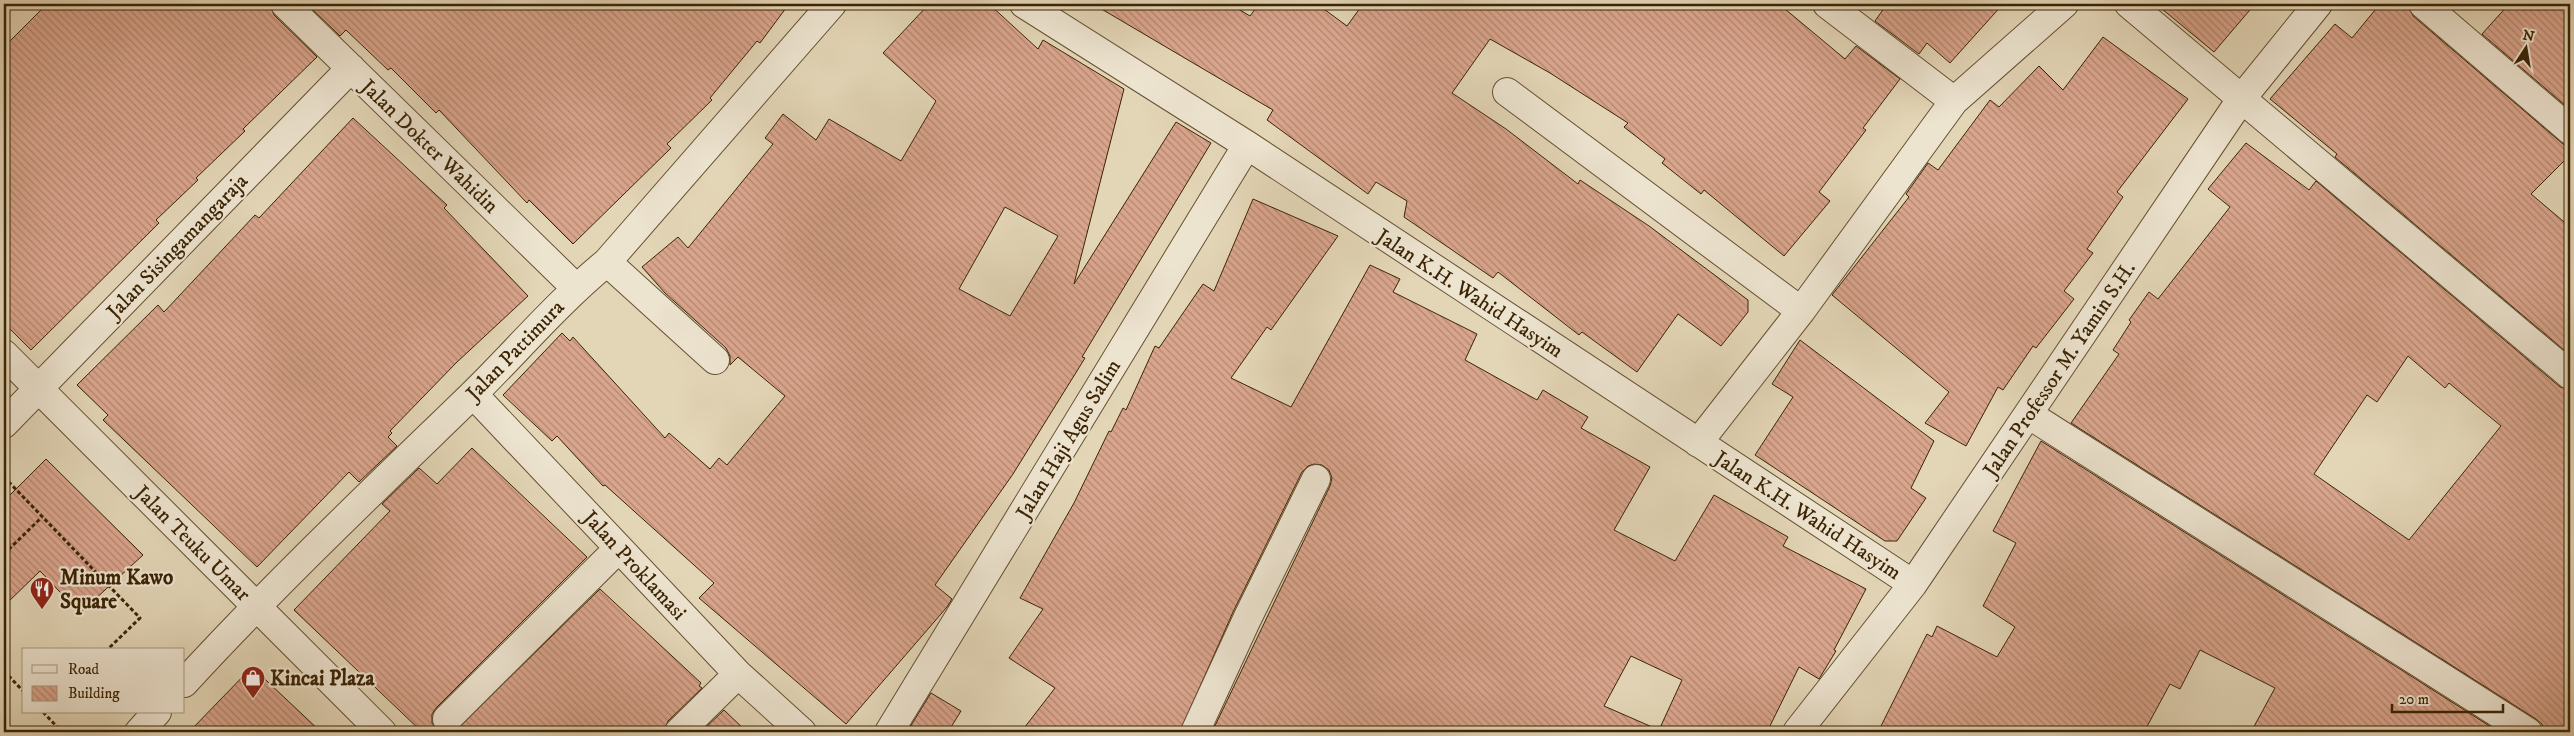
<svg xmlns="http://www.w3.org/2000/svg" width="2574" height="736" font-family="'IM FELL DW Pica',serif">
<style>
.building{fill:url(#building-back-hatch);stroke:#3b2405;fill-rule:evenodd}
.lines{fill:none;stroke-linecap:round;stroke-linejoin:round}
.minor-casing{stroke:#655032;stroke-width:30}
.path{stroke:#3b2405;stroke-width:3;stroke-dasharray:4 2.5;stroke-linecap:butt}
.minor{stroke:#ede4d0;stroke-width:28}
.labels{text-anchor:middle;stroke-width:4.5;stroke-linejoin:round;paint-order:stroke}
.street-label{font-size:21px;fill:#3b2405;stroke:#ede4d0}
.poi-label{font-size:21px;font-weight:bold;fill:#3b2405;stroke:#ede4d0;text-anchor:start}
</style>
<defs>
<pattern id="building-back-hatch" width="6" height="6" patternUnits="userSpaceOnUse" patternTransform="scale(1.25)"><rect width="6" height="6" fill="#daa58d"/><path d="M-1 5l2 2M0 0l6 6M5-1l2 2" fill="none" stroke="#b28671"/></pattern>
</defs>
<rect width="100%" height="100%" fill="#e3d6b7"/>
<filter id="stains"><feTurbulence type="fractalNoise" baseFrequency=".004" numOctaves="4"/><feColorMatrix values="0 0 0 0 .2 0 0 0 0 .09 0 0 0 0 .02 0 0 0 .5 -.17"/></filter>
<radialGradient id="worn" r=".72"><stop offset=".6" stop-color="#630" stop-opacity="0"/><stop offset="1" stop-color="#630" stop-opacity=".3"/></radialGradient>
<path class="building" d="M47 4H270L274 15 317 57 243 129 245 131 196 178 198 180 156 220 159 223 31 350 4 323V47Z
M307 4H789L760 43 757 41 710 98 712 100 667 144 671 148 573 244 529 200 527 203 439 110 436 113 391 68 388 70 346 30 340 36Z
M929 4H989L1038 49 1043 40 1124 89 1074 284 1176 122 1211 143 1082 357 1085 358 1013 474 935 585 952 599 947 607 846 724 699 598 714 583 605 485 603 486 557 436 552 441 503 395 562 333 570 341 573 337 665 438 669 433 710 469 719 458 727 465 785 396 738 357 730 365V356L726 348 665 293 642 267 678 237 688 248 773 144 765 138 783 114 816 140 829 119 901 161 936 101 883 53ZM1005 207 1058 236 1010 316 959 289Z
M1093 4H1230L1250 16 1259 4H1317L1347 26 1363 4H1779L1845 59 1856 46 1900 79 1863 128 1866 130 1819 192 1830 201 1784 256 1704 190 1701 194 1662 163 1665 159 1624 127 1628 123 1550 73 1490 39 1452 93 1506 129 1578 184 1580 180 1649 226 1748 300V312L1721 346 1678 314 1637 372 1582 332 1579 335 1498 272 1493 278 1404 217 1407 201 1376 182 1368 194 1267 120 1273 110Z
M1887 4H2003L1950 63 1927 43 1919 54 1875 21Z
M2156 4H2255L2214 52Z
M2380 4H2408L2413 16 2570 150V155L2531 194 2570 227V355L2335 157 2337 154 2270 99 2335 24 2352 38Z
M2509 4H2570V103L2567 107 2482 34Z
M2103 37 2188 99 2117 192 2123 197 2087 249 2093 253 2064 291 2074 299 2036 348 2033 346 2003 390 1998 387 1966 446 1925 423 1949 392 1832 295 1909 197 1906 194 1928 163 1938 170 1990 100 1999 107 2039 66 2063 90Z
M353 118 447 205 444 208 528 296 456 363 390 431 392 433 388 437 397 446 359 482 349 472 257 567 103 420 108 415 77 385 158 305 164 312 255 215 259 218Z
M2246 143 2309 190 2316 181 2560 387 2570 390V732H2544L2542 724 2536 719 2071 423 2119 354 2113 350 2131 322 2129 320 2149 292 2158 299 2230 207 2208 189ZM2408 356 2445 388 2449 383 2501 426 2409 540 2314 474 2367 395 2377 402Z
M1253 199 1338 236 1271 330 1267 327 1231 378 1291 407 1370 265 1400 279 1393 292 1477 334 1465 360 1537 400 1543 390 1588 417 1581 428 1650 467 1614 530 1675 561 1714 495 1788 537 1783 546 1866 589 1834 650 1836 651 1819 679 1799 667 1767 732H1212L1330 486 1332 478 1329 470 1322 465 1314 464 1308 466 1302 472 1233 612 1180 732H1021L1055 688 1009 658 1043 609 1020 598 1074 503 1109 431 1111 432 1123 408 1126 410 1155 346 1159 348 1203 284 1214 291ZM1631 656 1682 680 1659 730 1604 706Z
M1800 340 1934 441 1911 488 1926 498 1897 541H1885L1755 455 1793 397 1772 384Z
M2041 441 2499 732H2251L2275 688 2200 650 2180 689 2170 684 2144 732H1878L1927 634 1932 637 1937 626 1997 657 2015 627 1983 606 2016 543 1993 531Z
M472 448 587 557 436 708 432 714V723L440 732H422L294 610 390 511 382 504 419 468 437 484Z
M46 459 143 555 80 613 40 571 4 606V501Z
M600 589 701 683 699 686 702 688 668 721 664 732H454Z
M252 667 321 732H189Z
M931 693 961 711 948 732H907Z
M724 710 747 732H701Z"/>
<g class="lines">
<defs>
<path id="minor" d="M285 4 576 288
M1024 4 1247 145 1913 584
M1827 4 1954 101
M2129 4 2570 375
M2423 4 2570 130
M1507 92 1801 311
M607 262 715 360
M4 354 382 732
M473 394 738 674 802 732
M2028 414 2528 732
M4 424 351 68
M1698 443 1801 311 1954 101 2064 4
M184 683C275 584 373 491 470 397 516 352 557 303 607 262L832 4
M447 719 619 548
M139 732 157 712
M679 732 738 674
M889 732 1247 145
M1195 732 1247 619 1316 479
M1797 732 1913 584 2242 98 2318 4"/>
</defs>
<use href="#minor" class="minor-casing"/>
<path class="path" d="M4 477 140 618 107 650
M4 554 42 517
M4 671 24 692
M43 712 62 732"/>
<use href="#minor" class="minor"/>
</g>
<defs>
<symbol id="restaurant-pin" viewBox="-11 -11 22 30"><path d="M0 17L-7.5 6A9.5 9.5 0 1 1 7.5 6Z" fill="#8f2418" stroke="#ede4d0"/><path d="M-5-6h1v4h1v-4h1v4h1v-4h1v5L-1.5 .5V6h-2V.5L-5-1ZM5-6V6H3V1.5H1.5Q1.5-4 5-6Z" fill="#fff"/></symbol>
<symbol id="shop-pin" viewBox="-11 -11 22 30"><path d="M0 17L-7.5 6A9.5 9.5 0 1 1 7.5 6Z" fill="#8f2418" stroke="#ede4d0"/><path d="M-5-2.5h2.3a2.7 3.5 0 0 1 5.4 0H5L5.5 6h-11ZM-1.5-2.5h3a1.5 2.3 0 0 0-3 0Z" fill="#fff"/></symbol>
</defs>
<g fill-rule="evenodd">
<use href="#restaurant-pin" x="28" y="575" width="28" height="38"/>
<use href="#shop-pin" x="239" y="664" width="28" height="38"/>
</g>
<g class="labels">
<g class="street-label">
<text transform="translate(430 146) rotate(44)" y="7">Jalan Dokter Wahidin</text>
<text transform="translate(177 246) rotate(-46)" y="7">Jalan Sisingamangaraja</text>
<text transform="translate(1470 293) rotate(33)" y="7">Jalan K.H. Wahid Hasyim</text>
<text transform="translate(515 350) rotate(-46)" y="7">Jalan Pattimura</text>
<text transform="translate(2059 369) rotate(-56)" y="7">Jalan Professor M. Yamin S.H.</text>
<text transform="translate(1068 439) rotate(-59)" y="7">Jalan Haji Agus Salim</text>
<text transform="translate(1808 515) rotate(33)" y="7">Jalan K.H. Wahid Hasyim</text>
<text transform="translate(193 543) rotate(45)" y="7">Jalan Teuku Umar</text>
<text transform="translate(635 565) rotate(47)" y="7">Jalan Proklamasi</text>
</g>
<g class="poi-label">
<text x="60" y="584">Minum Kawo<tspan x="60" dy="24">Square</tspan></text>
<text x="270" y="685">Kincai Plaza</text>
</g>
</g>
<rect width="2574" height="736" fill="none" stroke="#e3d6b7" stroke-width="20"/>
<rect x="5" y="5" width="2564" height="726" fill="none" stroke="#3b2405" stroke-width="2.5"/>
<rect x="10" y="10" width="2554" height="716" fill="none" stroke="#3b2405"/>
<rect x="22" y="648" width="162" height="65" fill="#ede4d0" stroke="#a6977f"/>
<rect x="32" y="665" width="25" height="8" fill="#ede4d0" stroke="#a6977f"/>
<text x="68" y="674" font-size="15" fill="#3b2405">Road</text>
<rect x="32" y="686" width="25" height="15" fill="url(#building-back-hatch)" stroke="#a6977f"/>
<text x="68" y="698" font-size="15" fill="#3b2405">Building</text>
<g transform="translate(2526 48) rotate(12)" stroke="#ede4d0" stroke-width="4" paint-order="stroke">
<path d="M0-4L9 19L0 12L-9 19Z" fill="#3b2405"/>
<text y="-8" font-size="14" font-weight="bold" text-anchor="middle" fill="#3b2405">N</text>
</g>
<path d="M2392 704v8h111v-8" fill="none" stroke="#3b2405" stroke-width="2.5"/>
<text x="2399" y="704" font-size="15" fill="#3b2405" stroke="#ede4d0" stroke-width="4" paint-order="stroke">20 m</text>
<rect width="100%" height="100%" filter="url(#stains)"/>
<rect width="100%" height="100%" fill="url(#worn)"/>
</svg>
